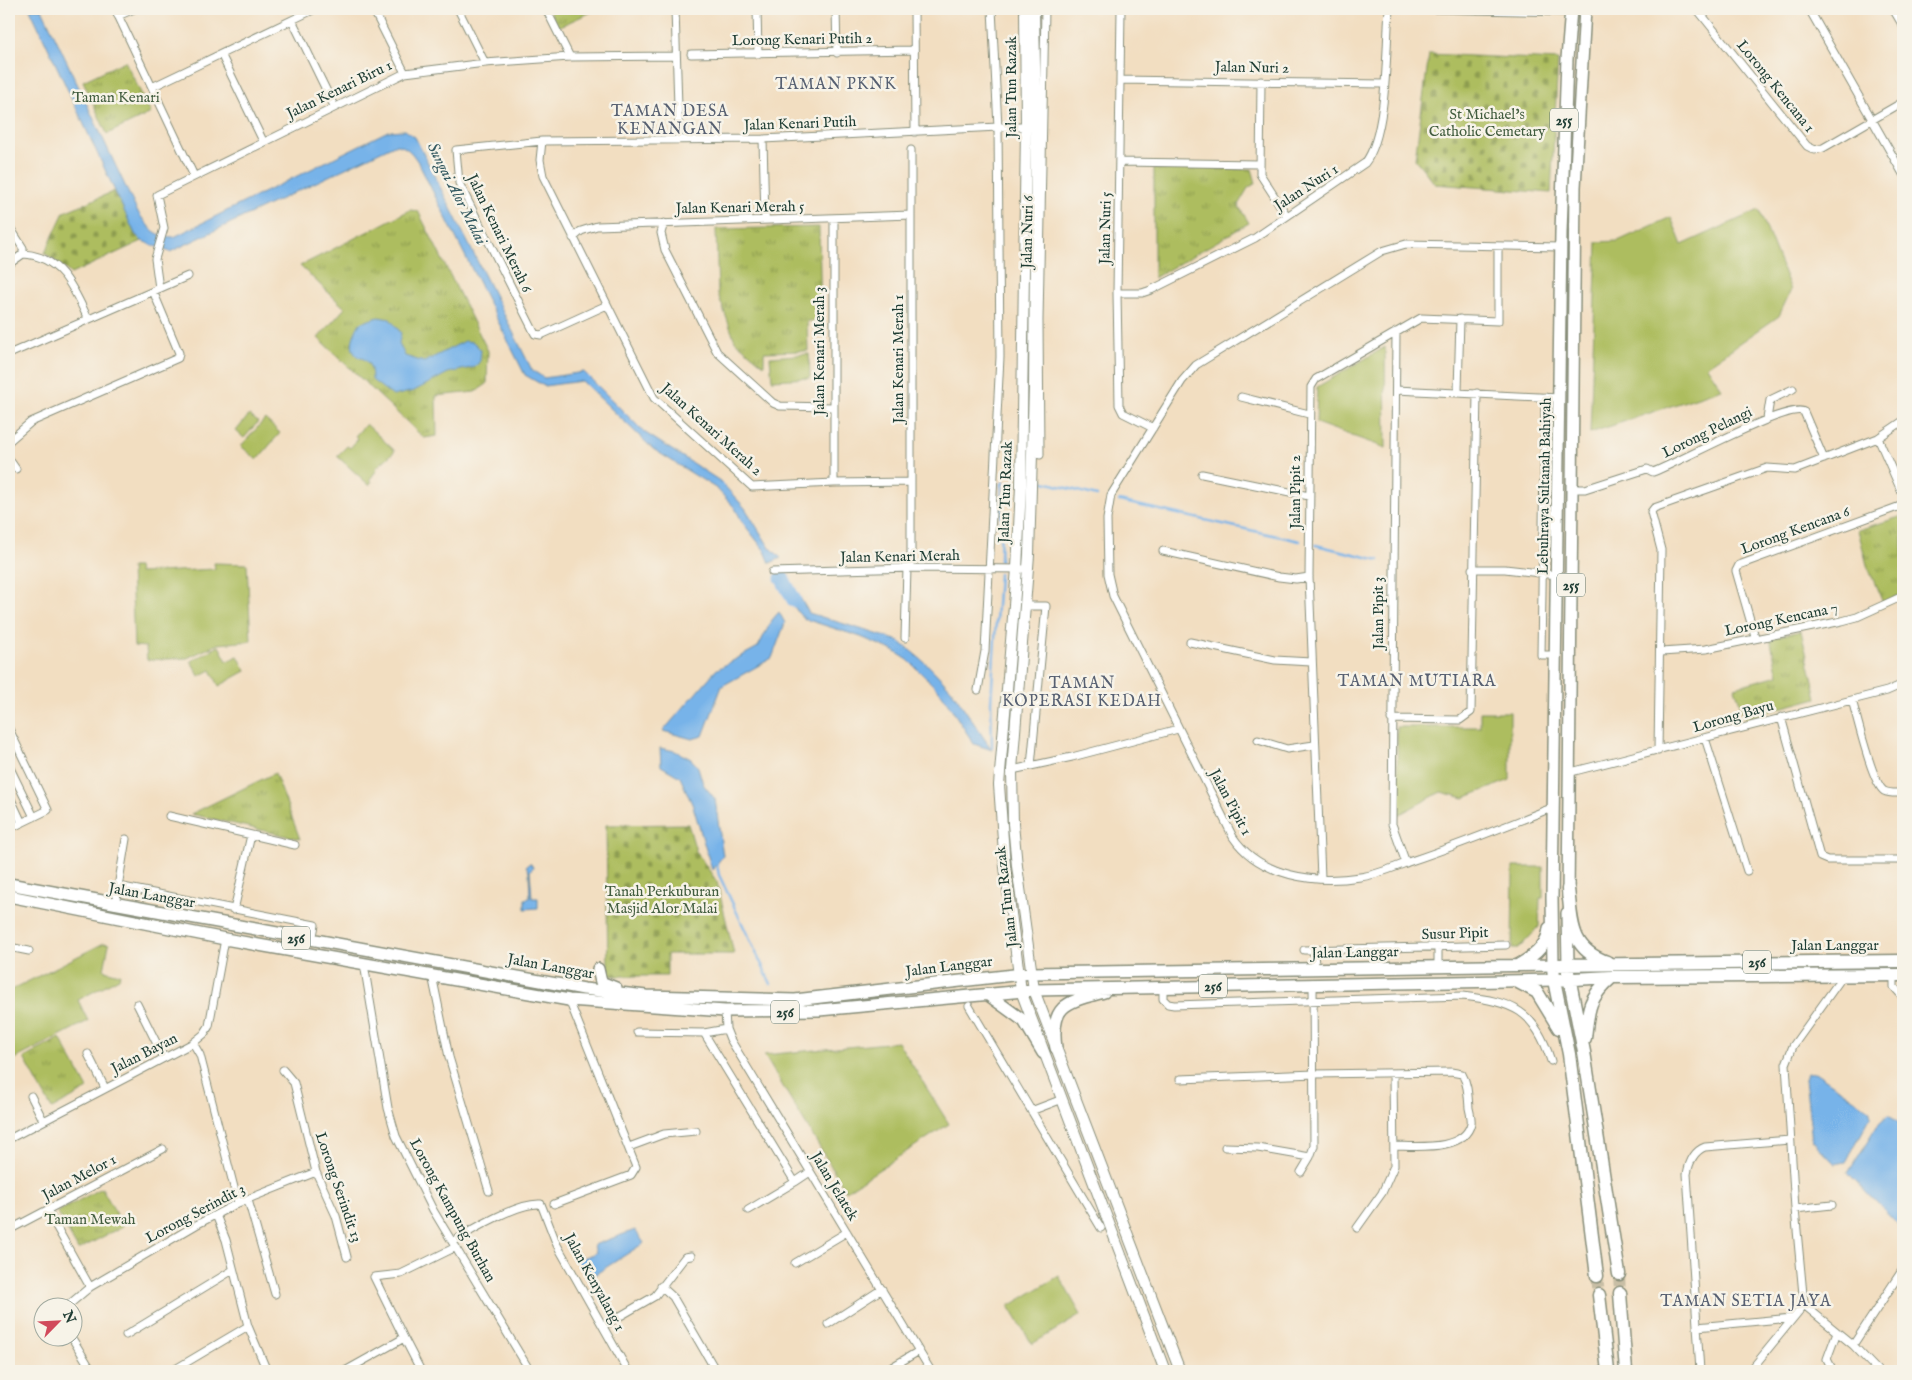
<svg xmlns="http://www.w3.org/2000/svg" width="1912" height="1380" font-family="'IM FELL English',serif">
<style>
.green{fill:#adbd5f;stroke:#667d4a}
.cemetery{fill:url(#cemetery-stones);stroke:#667d4a}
.park{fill:url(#park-tufts);stroke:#667d4a}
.water{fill:#77b3e9;stroke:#4b788e}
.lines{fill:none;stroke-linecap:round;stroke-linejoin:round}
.stream{stroke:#77b3e9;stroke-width:2.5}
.river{stroke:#77b3e9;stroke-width:15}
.highway-tunnel{stroke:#c8bea5;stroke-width:12;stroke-dasharray:12 6;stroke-linecap:butt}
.street-casing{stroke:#888e7a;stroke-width:9}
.secondary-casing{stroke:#888e7a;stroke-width:12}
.primary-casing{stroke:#888e7a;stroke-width:14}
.highway-casing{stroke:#888e7a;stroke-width:15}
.street{stroke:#fff;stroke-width:7}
.secondary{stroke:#fff;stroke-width:10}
.primary{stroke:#fff;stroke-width:11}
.highway{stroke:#fff;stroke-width:12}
.labels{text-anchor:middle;stroke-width:5;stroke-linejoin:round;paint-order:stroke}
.shield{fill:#f7f3e8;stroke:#60746a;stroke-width:1}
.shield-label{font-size:14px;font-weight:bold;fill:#1f3d34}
.street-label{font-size:15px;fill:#1f3d34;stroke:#f7f3e8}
.park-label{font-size:15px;fill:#425d3f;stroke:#f7f3e8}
.neighbourhood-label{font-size:16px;letter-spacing:1px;fill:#576071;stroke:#f7f3e8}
.water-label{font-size:16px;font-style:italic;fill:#355a61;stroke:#f7f3e8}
</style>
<defs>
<pattern id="cemetery-stones" width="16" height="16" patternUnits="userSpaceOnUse" patternTransform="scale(1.25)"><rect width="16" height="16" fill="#adbd5f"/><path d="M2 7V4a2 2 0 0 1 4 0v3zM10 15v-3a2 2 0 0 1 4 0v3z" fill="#8c9b4f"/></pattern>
<pattern id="park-tufts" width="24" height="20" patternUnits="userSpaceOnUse" patternTransform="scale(1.25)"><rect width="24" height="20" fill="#adbd5f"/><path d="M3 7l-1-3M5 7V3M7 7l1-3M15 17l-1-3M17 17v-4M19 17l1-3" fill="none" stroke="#8c9b4f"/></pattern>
</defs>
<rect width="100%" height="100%" fill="#f7f3e8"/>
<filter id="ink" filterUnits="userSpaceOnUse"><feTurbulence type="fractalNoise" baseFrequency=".02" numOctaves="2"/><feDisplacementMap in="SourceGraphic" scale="10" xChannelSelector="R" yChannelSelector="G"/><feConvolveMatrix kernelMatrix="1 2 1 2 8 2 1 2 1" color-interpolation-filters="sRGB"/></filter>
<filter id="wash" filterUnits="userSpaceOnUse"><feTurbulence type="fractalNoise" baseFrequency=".0096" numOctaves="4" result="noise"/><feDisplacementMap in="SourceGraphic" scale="20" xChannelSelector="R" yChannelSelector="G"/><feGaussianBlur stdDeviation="1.12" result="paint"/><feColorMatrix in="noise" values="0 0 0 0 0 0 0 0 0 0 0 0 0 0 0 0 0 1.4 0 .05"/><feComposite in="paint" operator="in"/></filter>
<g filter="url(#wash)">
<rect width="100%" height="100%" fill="#f2dec1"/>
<path class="green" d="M1759 210 1791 290 1779 316 1707 366 1722 389 1590 433 1597 242 1618 241 1671 217 1682 245Z
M1385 347 1386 448 1316 423 1317 387Z
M809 354 810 378 772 380 770 357Z
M249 415 258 422 244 438 236 431Z
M265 419 280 433 257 460 241 446Z
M366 424 395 451 376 468 377 470 370 479 372 481 369 485 337 456 347 446 350 448 358 439 355 436Z
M214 563 247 564 251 641 218 644 187 658 147 660 146 647 134 646 131 567H138L139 573 215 569Z
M219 646 227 661 238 656 246 671 219 686 211 670 199 676 191 661Z
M1480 712H1510V780L1464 798 1441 792 1398 815 1397 727H1480Z
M1513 867H1543V898H1540L1539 927 1518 949H1512Z
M104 943 109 944 104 970 120 974 119 978 78 1000 88 1021 9 1062V991Z
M898 1042 949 1124 846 1191 764 1055Z
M1059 1276 1081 1315 1032 1344 1009 1306Z"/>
<path class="cemetery" d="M1429 54 1558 60 1551 193 1435 184 1415 159Z
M115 191 135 234 142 241 71 274 45 253 64 212Z
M688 824 696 851 717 882 734 954H667V976H608L606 825Z"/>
<path class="park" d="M549 9H598L558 27Z
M125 61 151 113 107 134 83 81Z
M1154 168 1252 169 1256 183 1248 188 1238 205 1249 223 1154 278Z
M410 210 418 211 488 351 487 384 475 392 436 396 437 436 424 438 318 338 345 308 300 266Z
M819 227 821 321H807L808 351 764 352V365L735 341 718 294 716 229Z
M1903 516V593L1883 603 1867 565 1858 530Z
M1801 631 1817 698 1744 718 1735 687 1778 675 1770 638Z
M275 773 300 839 191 814Z
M60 1038 88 1089 52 1109 24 1058Z
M102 1188 123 1226 78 1250 57 1212Z"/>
<path class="water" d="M30 9H42L137 211C148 226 154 237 174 237L388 131 405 130 415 137 532 370 544 378 584 372 644 432 720 481 745 508 768 545 781 558 770 563 765 551 743 523 735 508 717 489 653 449 582 381 544 386 525 375 419 164C414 155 406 144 394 145L170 252 142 241 135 234Z
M378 317 390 319 401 333 399 343 405 356 424 362 465 341 473 342 481 350 480 361 475 367 448 373 414 391 393 396 372 380C372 372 371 364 364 359 362 358 359 358 357 356 347 347 355 332 360 323Z
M791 582 809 613 899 641 929 666 951 689 992 750 974 744 942 694 908 660 894 651 861 637 805 619 799 614 780 585Z
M779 612 785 623 772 658 722 686 703 736 692 739 663 731 716 670 758 647 772 620Z
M660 748 675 751 691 759 698 767 703 784 715 799 723 856 712 870 693 806 680 777 661 766Z
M530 863 533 867 530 871 532 898H538V908L525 909V899L530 898 529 871 526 866Z
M1815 1072 1869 1109 1871 1116 1846 1162 1835 1164 1812 1140 1805 1080 1807 1073Z
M1888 1115 1903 1126V1224L1900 1226 1848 1173 1879 1123Z
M635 1230 644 1243 588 1279 576 1260 596 1253 594 1245Z"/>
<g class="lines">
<path class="stream" d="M1041 481 1097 496
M1119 501 1300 541
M1316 545 1379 560
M1000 561 1002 484 1004 482
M992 747 991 702 999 574
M716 860 719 875 771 984"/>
<path class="river" d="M782 578 794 600"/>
</g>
</g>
<g filter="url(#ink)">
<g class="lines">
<path class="highway-tunnel" d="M1619 1274 1620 1293
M1597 1276 1599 1295"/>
<defs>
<path id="street" d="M115 9 194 176
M373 9 405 73
M458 9 485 63
M546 9 570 57
M675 9 679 140
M757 9 758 54
M836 9 837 53
M914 9 915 132
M1121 9 1117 293 1119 405 1123 413 1153 428
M1429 9 1571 12
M1697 9 1807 146 1815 150 1823 148 1903 102
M1809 9 1903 174
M1893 9 1903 26
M118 16 134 9
M292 20 334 106
M221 54 263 141
M691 54 914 50
M1121 80 1383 84
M1261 81 1260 174 1287 216
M152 87 315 9
M763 139 765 220
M542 141 540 160 543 176 654 398 752 487 834 483 911 482
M911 150V568
M1120 162 1259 164
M834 219V483
M664 223 661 233 665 250 717 352 773 403 780 406 833 407
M9 226 23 248V254C61 256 74 289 88 319
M573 238 581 231 597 226 911 215
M9 264 23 254
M159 288 155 259 164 228 157 195 405 73 485 63 570 57 676 56
M1117 293H1142L1151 290 1255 238 1365 163C1388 134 1386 48 1389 9
M607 305 541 335 535 334 459 183 456 150 542 141 763 139 998 127H1026
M1396 332 1392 824 1406 863
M9 354 188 276
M1396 390 1560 398
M1458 391 1460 319
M1241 397 1309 414
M1545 397 1541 655H1556
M1767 419 1770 400 1793 389
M1878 438 1903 495
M9 441 31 422 178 358 179 353 153 291
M1040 455 1039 320 1045 9
M9 459 16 469
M1202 474 1309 496
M1571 489H1585L1647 469 1653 472C1676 464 1790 401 1804 412L1824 459
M1163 551 1279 577 1296 579 1309 577
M1472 569H1505L1557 575
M772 572 911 568 1028 569
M1025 606H1046L1031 766
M1755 637 1736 571 1739 565 1903 505
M905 638 907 568
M1190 642 1275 660 1311 662
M1661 652 1706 649 1842 621 1857 617 1903 596
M978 690 985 651 1000 357 998 127 992 9
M1852 700C1857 717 1872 783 1884 791 1890 794 1897 793 1903 793
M1781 717 1820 857 1827 860H1903
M1391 719 1460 720 1471 712 1477 393
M9 729 48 810 9 829
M1705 738 1747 871
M1258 740 1287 749 1314 745
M1658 751 1661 550 1651 512 1654 508 1767 468 1795 470 1878 438 1903 421
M9 766 34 817
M1012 770 1072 757 1178 729
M1571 772 1887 691 1903 684
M9 795 22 823
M1554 807C1506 826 1459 845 1411 861 1395 867 1377 875 1360 877 1316 884 1260 877 1233 837L1113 596 1108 574 1107 519 1111 495 1182 381 1196 365 1382 251 1406 244 1561 247
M169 816 295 845
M1321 878 1309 577 1311 387 1316 379 1421 318 1498 321V247
M118 886 315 925 312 941
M115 905 126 839
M234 910 251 835
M9 947 29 951
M1438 947V967
M1304 950 1506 945
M1314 950 1315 969
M364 964 388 1108 396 1136 433 1210 530 1371
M432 975 449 1057 489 1191
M1894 975V987L1903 997
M1163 987V999L1168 1004 1174 1005 1463 996C1513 1002 1535 1010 1551 1061
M137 1004 164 1058
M969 1006 1101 1228
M725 1011 726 1029 730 1039 931 1371
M637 1032 704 1033 726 1029
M704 1033 795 1182 810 1172
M193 1043 200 1055 238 1203
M88 1054 105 1088
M283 1070 294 1083 316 1172 336 1216 347 1257
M1180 1079 1315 1074 1451 1072 1462 1074C1468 1084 1468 1096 1469 1108 1470 1113 1472 1119 1471 1123 1465 1152 1415 1146 1394 1146
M31 1096 43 1120
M1031 1111 1060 1100
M9 1139 193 1043 204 1034 209 1026 225 939
M629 1147 664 1134 696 1131
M1225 1147 1258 1148 1310 1157 1314 1146 1313 983
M1301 1172 1310 1157
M248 1200 275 1294
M554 1204 631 1175 636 1167 569 1000
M1795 1209 1832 1205
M47 1210 90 1287
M748 1210 795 1182
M216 1215 226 1240 248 1326 267 1371
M1357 1228 1382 1193 1394 1166 1393 1073
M9 1230 163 1149
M453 1242C472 1229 519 1202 541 1204L557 1245 628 1371
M795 1263 847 1232
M661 1286 673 1297 716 1371
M1804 1305 1853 1345 1878 1371
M65 1308 90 1287 196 1225 238 1203 316 1172
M828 1324 882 1289
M603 1326 655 1296 685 1257 691 1256
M1697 1327 1792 1318
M126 1335 233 1270
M72 1338 92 1371
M404 1338 421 1371
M1853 1345 1903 1269
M172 1371 248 1326
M345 1371 404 1338 374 1277 401 1274 456 1247
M885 1371 919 1351
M1700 1371 1687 1174C1689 1163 1694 1151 1705 1147L1790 1140
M1750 1371 1804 1305 1795 1209 1786 1064 1793 1046 1843 976
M1833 1371 1827 1359 1837 1332"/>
<path id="secondary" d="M1025 9 1026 127 1021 486 1017 569 999 785 1005 867 1021 991 1165 1371
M1034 9 1036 126 1034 387 1029 555 1012 770 1013 824 1017 866 1034 990 1180 1371"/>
<path id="primary" d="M9 884 584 989 646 996 795 1000 1031 973 1553 965 1552 898 1561 232 1567 59 1571 9
M9 896 225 939 569 1000 725 1011 819 1010 1034 990 1554 980
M1568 897 1575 187 1585 9
M1567 913 1568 965
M1518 965C1533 957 1548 946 1549 928
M598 969 601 982 616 988
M987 994 1024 1021 1043 1053
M1056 1048C1050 1004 1067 1002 1104 992"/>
<path id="highway" d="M1568 889C1572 923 1570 949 1607 962
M1568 972 1584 1052 1619 1274
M1554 980 1612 977 1903 975
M1518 982 1537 992 1559 1028
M1585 1038C1588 1008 1589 997 1612 977
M1597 1276 1569 1054 1554 980 1553 965 1903 961
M1620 1293 1626 1371
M1599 1295 1608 1371"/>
</defs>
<use href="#street" class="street-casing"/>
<use href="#secondary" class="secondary-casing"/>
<use href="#primary" class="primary-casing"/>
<use href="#highway" class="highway-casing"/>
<use href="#street" class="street"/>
<use href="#secondary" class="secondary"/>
<use href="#primary" class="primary"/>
<use href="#highway" class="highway"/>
</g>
</g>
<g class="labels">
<g class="shield">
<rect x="1550" y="108.5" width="28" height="23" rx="4"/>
<rect x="1557" y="573.5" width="28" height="23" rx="4"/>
<rect x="282" y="926.5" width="28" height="23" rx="4"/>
<rect x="1743" y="950.5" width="28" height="23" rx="4"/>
<rect x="1199" y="974.5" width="28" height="23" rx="4"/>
<rect x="771" y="1000.5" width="28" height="23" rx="4"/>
</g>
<g class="shield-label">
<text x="1564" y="125">255</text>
<text x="1571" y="590">255</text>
<text x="296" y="943">256</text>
<text x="1757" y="967">256</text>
<text x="1213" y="991">256</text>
<text x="785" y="1017">256</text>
</g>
<g class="street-label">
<text transform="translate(802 39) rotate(-1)" y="5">Lorong Kenari Putih 2</text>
<text transform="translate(1252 67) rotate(1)" y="5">Jalan Nuri 2</text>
<text transform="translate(1776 86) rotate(51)" y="5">Lorong Kencana 1</text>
<text transform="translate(1011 87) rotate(-90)" y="5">Jalan Tun Razak</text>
<text transform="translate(339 89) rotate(-26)" y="5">Jalan Kenari Biru 1</text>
<text transform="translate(800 123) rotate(-2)" y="5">Jalan Kenari Putih</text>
<text transform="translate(1306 187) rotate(-33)" y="5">Jalan Nuri 1</text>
<text transform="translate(740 207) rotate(-1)" y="5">Jalan Kenari Merah 5</text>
<text transform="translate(1105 228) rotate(-89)" y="5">Jalan Nuri 5</text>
<text transform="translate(1027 232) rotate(-89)" y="5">Jalan Nuri 6</text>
<text transform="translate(500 233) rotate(64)" y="5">Jalan Kenari Merah 6</text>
<text transform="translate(819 351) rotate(-90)" y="5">Jalan Kenari Merah 3</text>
<text transform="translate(898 359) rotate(-90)" y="5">Jalan Kenari Merah 1</text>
<text transform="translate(712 429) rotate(42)" y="5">Jalan Kenari Merah 2</text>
<text transform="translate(1707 432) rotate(-26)" y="5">Lorong Pelangi</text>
<text transform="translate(1544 486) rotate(-89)" y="5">Lebuhraya Sultanah Bahiyah</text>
<text transform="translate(1005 492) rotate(-88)" y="5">Jalan Tun Razak</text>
<text transform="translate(1295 492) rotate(-90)" y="5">Jalan Pipit 2</text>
<text transform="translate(1795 530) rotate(-20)" y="5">Lorong Kencana 6</text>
<text transform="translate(900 556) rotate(-1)" y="5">Jalan Kenari Merah</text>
<text transform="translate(1378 613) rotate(-90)" y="5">Jalan Pipit 3</text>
<text transform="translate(1781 619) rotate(-12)" y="5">Lorong Kencana 7</text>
<text transform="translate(1733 716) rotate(-16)" y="5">Lorong Bayu</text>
<text transform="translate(1231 802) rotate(62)" y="5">Jalan Pipit 1</text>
<text transform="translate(152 895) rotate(10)" y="5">Jalan Langgar</text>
<text transform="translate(1006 897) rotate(-97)" y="5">Jalan Tun Razak</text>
<text transform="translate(1455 933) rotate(-2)" y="5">Susur Pipit</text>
<text x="1835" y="950">Jalan Langgar</text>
<text transform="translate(1355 952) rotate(-1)" y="5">Jalan Langgar</text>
<text transform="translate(551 966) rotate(10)" y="5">Jalan Langgar</text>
<text transform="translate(949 966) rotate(-7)" y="5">Jalan Langgar</text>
<text transform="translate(144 1053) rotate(-27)" y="5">Jalan Bayan</text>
<text transform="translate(79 1177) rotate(-28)" y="5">Jalan Melor 1</text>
<text transform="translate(835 1186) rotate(59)" y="5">Jalan Jelatek</text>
<text transform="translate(339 1187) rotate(71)" y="5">Lorong Serindit 13</text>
<text transform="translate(453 1210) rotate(61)" y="5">Lorong Kampung Burhan</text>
<text transform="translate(195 1213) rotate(-28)" y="5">Lorong Serindit 3</text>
<text transform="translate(595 1282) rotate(61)" y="5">Jalan Kenyalang 1</text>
</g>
<g class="park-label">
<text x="116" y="102">Taman Kenari</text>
<text x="1487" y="119">St Michael's<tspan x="1487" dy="17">Catholic Cemetary</tspan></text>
<text x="662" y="896">Tanah Perkuburan<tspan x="662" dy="17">Masjid Alor Malai</tspan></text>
<text x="90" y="1224">Taman Mewah</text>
</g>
<g class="neighbourhood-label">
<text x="836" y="89">TAMAN PKNK</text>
<text x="670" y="116">TAMAN DESA<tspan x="670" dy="18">KENANGAN</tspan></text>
<text x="1417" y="686">TAMAN MUTIARA</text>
<text x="1082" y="688">TAMAN<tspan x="1082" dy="18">KOPERASI KEDAH</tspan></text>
<text x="1746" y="1306">TAMAN SETIA JAYA</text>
</g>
<g class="water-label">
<text transform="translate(458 193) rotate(63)" y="6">Sungai Alor Malai</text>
</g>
</g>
<rect width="1912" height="1380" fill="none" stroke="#f7f3e8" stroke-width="30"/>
<g transform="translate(58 1322) rotate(66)"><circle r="24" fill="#f7f3e8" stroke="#a1aaa0"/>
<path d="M0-4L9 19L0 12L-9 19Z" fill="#d1495b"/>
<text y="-8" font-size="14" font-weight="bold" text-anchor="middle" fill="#1f3d34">N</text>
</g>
</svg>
